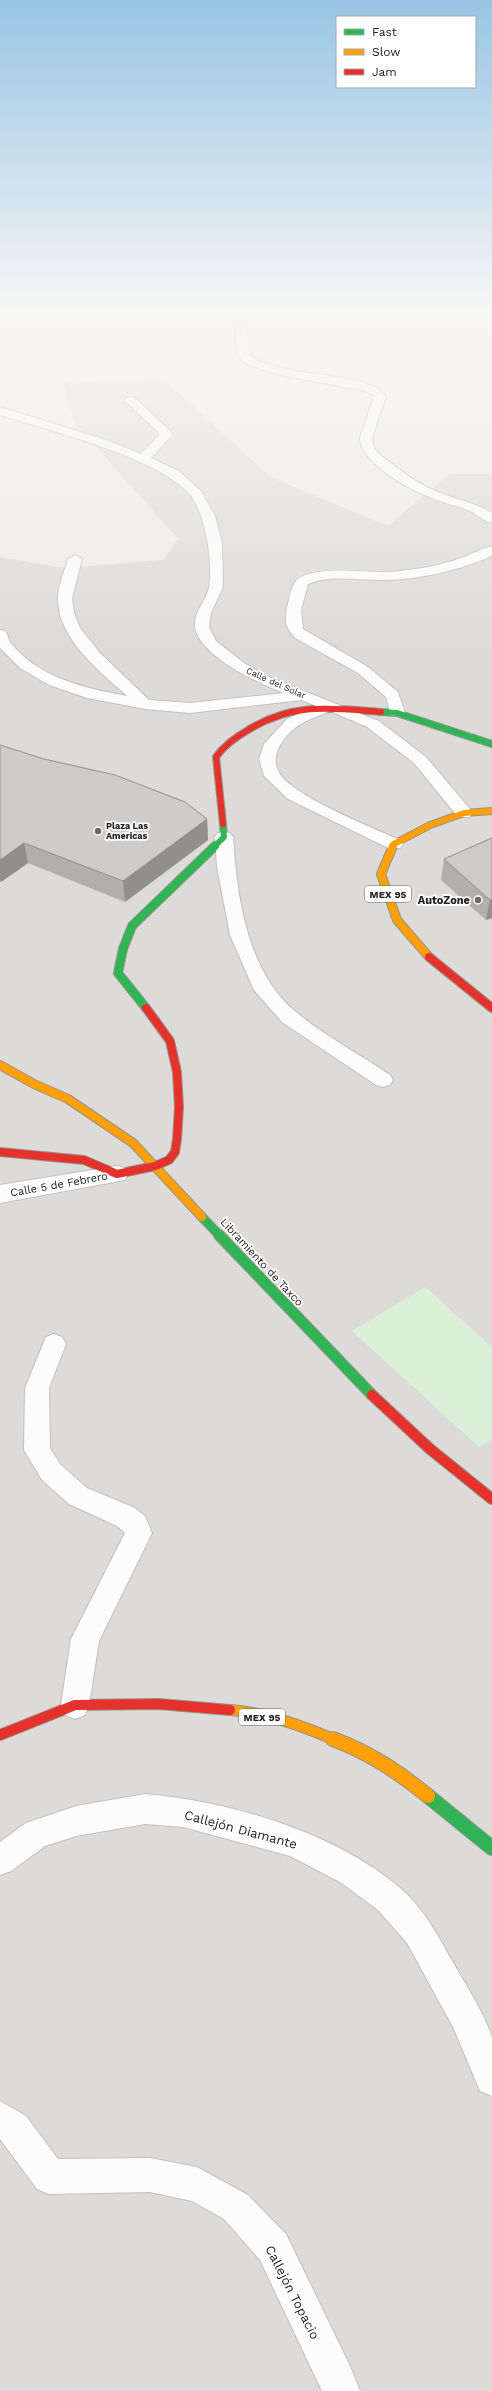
<svg xmlns="http://www.w3.org/2000/svg" width="492" height="2391" font-family="'Work Sans',sans-serif">
<style>
.built{fill:#dcdbda}
.park{fill:#dcf0d7}
.lines{fill:none;stroke-linecap:round;stroke-linejoin:round}
.street-casing{stroke:#c1c0bf;stroke-width:2}
.fast-far3-casing{stroke:#969382;stroke-width:8}
.fast-far2-casing{stroke:#969382;stroke-width:10}
.fast-far1-casing{stroke:#969382;stroke-width:12}
.fast-casing{stroke:#969382;stroke-width:16}
.slow-far3-casing{stroke:#969382;stroke-width:8}
.slow-far2-casing{stroke:#969382;stroke-width:10}
.slow-far1-casing{stroke:#969382;stroke-width:12}
.slow-casing{stroke:#969382;stroke-width:16}
.jam-far2-casing{stroke:#969382;stroke-width:8}
.jam-far1-casing{stroke:#969382;stroke-width:10}
.jam-casing{stroke:#969382;stroke-width:12}
.street{fill:#fcfcfc;fill-rule:evenodd}
.fast-far3{stroke:#30b455;stroke-width:6}
.fast-far2{stroke:#30b455;stroke-width:8}
.fast-far1{stroke:#30b455;stroke-width:10}
.fast{stroke:#30b455;stroke-width:14}
.slow-far3{stroke:#ff9f0a;stroke-width:6}
.slow-far2{stroke:#ff9f0a;stroke-width:8}
.slow-far1{stroke:#ff9f0a;stroke-width:10}
.slow{stroke:#ff9f0a;stroke-width:14}
.jam-far2{stroke:#e5322d;stroke-width:6}
.jam-far1{stroke:#e5322d;stroke-width:8}
.jam{stroke:#e5322d;stroke-width:10}
.wall{fill:#b1afae}
.shaded-wall{fill:#908f8d}
.building{fill:#ceccca;stroke:#908f8d}
.poi-dot{fill:#686766;stroke:#fff;stroke-width:1.5}
.labels{text-anchor:middle;stroke-width:3.5;stroke-linejoin:round;paint-order:stroke}
.far-street-label{font-size:9px;fill:#202020;stroke:#fff}
.far-poi-label{font-size:9px;font-weight:bold;fill:#202020;stroke:#fff;text-anchor:start}
.shield{fill:#fff;stroke:#636363;stroke-width:1}
.shield-label{font-size:10px;font-weight:bold;fill:#202020}
.poi-label{font-size:11px;font-weight:bold;fill:#202020;stroke:#fff;text-anchor:end}
.street-label{font-size:11px;fill:#202020;stroke:#fff}
.near-street-label{font-size:13px;fill:#202020;stroke:#fff}
</style>
<rect width="100%" height="100%" fill="#edebe9"/>
<path class="built" d="M164 380 272 478 388 526 449 474H492V2391H0V557L65 568 163 560 178 539 75 423 63 383Z"/>
<path class="park" d="M425 1287 492 1347V1439L479 1447 352 1331Z"/>
<g class="lines">
<defs>
<path id="street" d="M210 313H224L235 318 234 313H244L248 326 246 328 250 355C278 379 368 370 386 396L372 438C372 451 382 456 391 463 405 474 419 484 435 491 454 499 474 502 492 513V523C483 521 476 513 468 510 454 505 440 502 427 496 407 488 360 462 360 438L374 396 373 394 361 390C338 385 255 374 242 360 235 352 236 336 236 327Z
M131 397 135 398 173 434 151 458 180 472 201 491 215 516 222 543 223 587 211 613 209 627 216 641 244 663 264 675 379 721 426 757 470 809 472 813 470 817H458L414 763 367 727 330 711C320 716 308 719 299 725 284 735 268 757 280 774 295 797 373 828 400 840L403 844 400 848H388L288 799 264 776 259 759 264 744 287 719 316 706 302 700 190 713 145 709 87 698 49 685 20 668 0 648V630L5 631C8 634 8 639 10 642 38 678 84 688 127 696 100 672 57 638 58 598 58 585 65 571 68 559L75 555 82 559 72 598 74 613 80 628 100 653 149 700 190 703 284 693C260 684 197 655 195 626 194 611 207 600 209 587 213 562 206 516 191 496 162 458 47 430 0 415V407L103 439 141 454 160 434 127 402 125 400 127 398Z
M492 546V555L485 559C454 571 421 579 387 580 363 581 331 574 308 584L301 610 303 629 368 667 398 692 405 713 403 716H391L386 697 358 673 295 638C291 633 287 628 286 622 285 614 291 583 298 579 318 565 365 573 389 572 414 570 440 566 464 557 473 554 482 548 492 546Z
M224 832 230 833 233 837C237 897 247 972 296 1012 323 1035 361 1055 390 1075L393 1080 390 1085 383 1087 376 1085 282 1022 254 990 230 935 217 867 215 837 218 833Z
M117 1166 125 1168 128 1174 125 1180 0 1203V1185Z
M54 1334 62 1337 66 1344 49 1388 50 1448 60 1464 87 1488 135 1508 145 1516 152 1533 99 1641 89 1705 85 1715 75 1719 65 1715 61 1705 71 1639 125 1533 117 1526 69 1504 42 1480 24 1450 25 1388 46 1337Z
M145 1794C229 1801 334 1832 399 1887 426 1910 441 1942 458 1971 470 1992 485 2015 492 2038 492 2053 492 2080 492 2096L480 2091 453 2027 407 1943 378 1910 340 1882 290 1856 183 1827 145 1824 76 1836 45 1846 11 1871 0 1875V1842L26 1823 76 1806Z
M0 2101 26 2116 58 2159 150 2158 197 2167 248 2195 286 2234 350 2366 360 2391H322L260 2260 224 2219 192 2201 150 2192 49 2194 37 2189 0 2139Z"/>
<path id="fast-far3" d="M381 712 397 713 492 744
M214 847 224 837 223 824"/>
<path id="fast-far2" d="M146 1008 118 973 123 949 132 926 215 846
M202 1217 220 1236"/>
<path id="fast-far1" d="M219 1235 372 1395"/>
<path id="fast" d="M428 1796 492 1848"/>
<path id="slow-far3" d="M393 847 394 844 430 825 464 813 492 811"/>
<path id="slow-far2" d="M393 846 381 874 397 920 429 957
M0 1065 34 1084 68 1099 133 1143 202 1217"/>
<path id="slow-far1" d="M230 1710C265 1712 303 1726 335 1740"/>
<path id="slow" d="M333 1739C370 1753 397 1771 428 1796"/>
<path id="jam-far2" d="M223 824 216 757C224 745 236 737 248 730 293 702 331 708 381 712"/>
<path id="jam-far1" d="M429 957 492 1008
M0 1152 84 1160 117 1174 155 1166 169 1160 175 1152 177 1139 179 1107 177 1072 170 1041 146 1008"/>
<path id="jam" d="M372 1395 430 1449 492 1499
M0 1735 75 1705 159 1704 230 1710"/>
</defs>
<use href="#street" class="street-casing"/>
<use href="#fast-far3" class="fast-far3-casing"/>
<use href="#fast-far2" class="fast-far2-casing"/>
<use href="#fast-far1" class="fast-far1-casing"/>
<use href="#fast" class="fast-casing"/>
<use href="#slow-far3" class="slow-far3-casing"/>
<use href="#slow-far2" class="slow-far2-casing"/>
<use href="#slow-far1" class="slow-far1-casing"/>
<use href="#slow" class="slow-casing"/>
<use href="#jam-far2" class="jam-far2-casing"/>
<use href="#jam-far1" class="jam-far1-casing"/>
<use href="#jam" class="jam-casing"/>
<use href="#street" class="street"/>
<use href="#fast-far3" class="fast-far3"/>
<use href="#fast-far2" class="fast-far2"/>
<use href="#fast-far1" class="fast-far1"/>
<use href="#fast" class="fast"/>
<use href="#slow-far3" class="slow-far3"/>
<use href="#slow-far2" class="slow-far2"/>
<use href="#slow-far1" class="slow-far1"/>
<use href="#slow" class="slow"/>
<use href="#jam-far2" class="jam-far2"/>
<use href="#jam-far1" class="jam-far1"/>
<use href="#jam" class="jam"/>
</g>
<path class="wall" d="M0 745 207 819 208 840 125 902 28 863 1 882H0Z
M492 838V918L486 920 441 880 444 859Z"/>
<path class="shaded-wall" d="M207 819 208 840 125 902 123 881Z
M24 843 28 863 1 882 0 878V860Z
M492 899V918L486 920 490 900Z"/>
<path class="building" d="M0 745 44 759 115 775 185 802 207 819 123 881 24 843 0 860Z
M492 838V899L490 900 444 859Z"/>
<linearGradient id="sky" x2="0" y2="1"><stop stop-color="#98c5e4"/><stop offset="0.48" stop-color="#f7f6f5"/><stop offset="1" stop-color="#f7f6f5" stop-opacity="0"/></linearGradient>
<rect width="492" height="648" fill="url(#sky)"/>
<g class="poi-dot">
<circle cx="98" cy="831" r="4"/>
<circle cx="478" cy="900" r="4"/>
</g>
<g class="labels">
<g class="far-street-label">
<text transform="translate(276 683) rotate(24)" y="3">Calle del Solar</text>
</g>
<g class="far-poi-label">
<text x="106" y="829">Plaza Las<tspan x="106" dy="10">Americas</tspan></text>
</g>
<g class="shield">
<rect x="365" y="886" width="46" height="16" rx="3"/>
<rect x="239" y="1709" width="46" height="16" rx="3"/>
</g>
<g class="shield-label">
<text x="388" y="898">MEX 95</text>
<text x="262" y="1721">MEX 95</text>
</g>
<g class="poi-label">
<text x="470" y="904">AutoZone</text>
</g>
<g class="street-label">
<text transform="translate(59 1184) rotate(-10)" y="4">Calle 5 de Febrero</text>
<text transform="translate(262 1262) rotate(47)" y="4">Libramiento de Taxco</text>
</g>
<g class="near-street-label">
<text transform="translate(241 1829) rotate(15)" y="5">Callejón Diamante</text>
<text transform="translate(293 2292) rotate(63)" y="5">Callejón Topacio</text>
</g>
</g>
<rect x="336" y="16" width="140" height="72" fill="#ffffff" stroke="#a6a6a6"/>
<rect x="344" y="29" width="20" height="6" fill="#30b455" stroke="#a6a6a6"/>
<text x="372" y="36" font-size="12" fill="#202020">Fast</text>
<rect x="344" y="49" width="20" height="6" fill="#ff9f0a" stroke="#a6a6a6"/>
<text x="372" y="56" font-size="12" fill="#202020">Slow</text>
<rect x="344" y="69" width="20" height="6" fill="#e5322d" stroke="#a6a6a6"/>
<text x="372" y="76" font-size="12" fill="#202020">Jam</text>
</svg>
